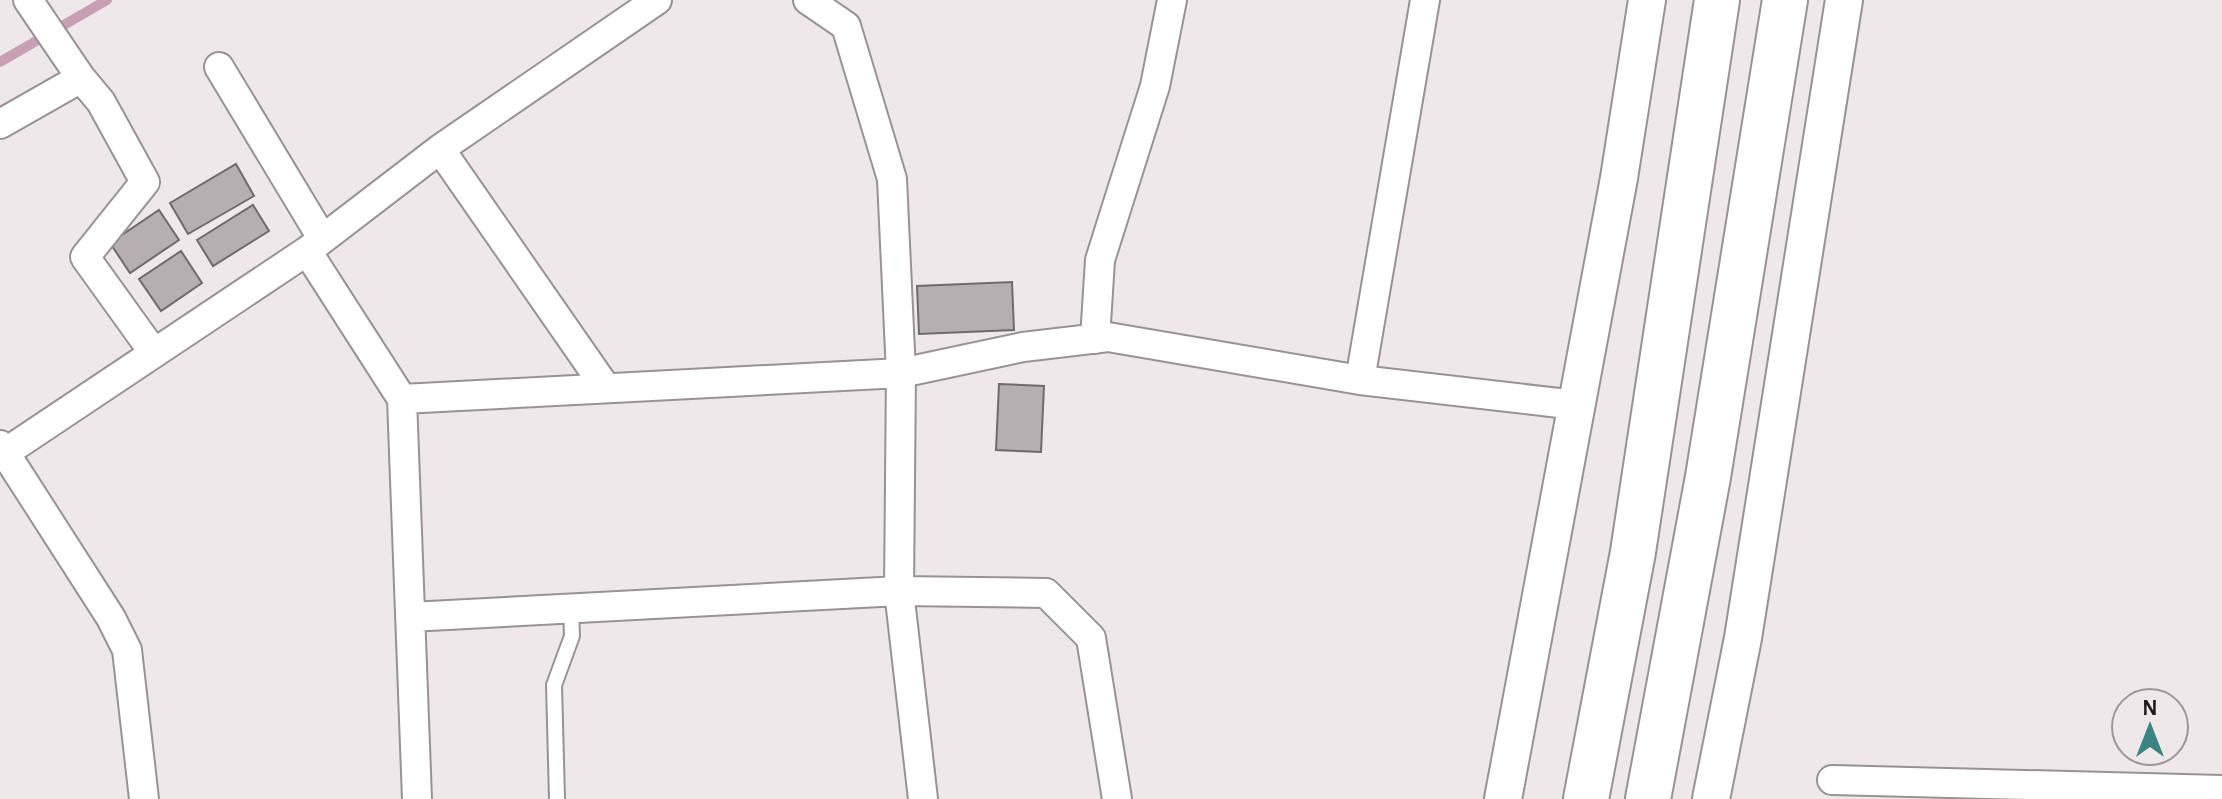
<svg xmlns="http://www.w3.org/2000/svg" width="2222" height="799" font-family="'Alegreya Sans',sans-serif">
<style>
.lines{fill:none;stroke-linecap:round;stroke-linejoin:round}
.stream{stroke:#c99fb5;stroke-width:10}
.building{fill:#b5afb2;stroke:#6f6a6c;stroke-width:2}
.service-casing{stroke:#989295;stroke-width:18}
.minor-casing{stroke:#989295;stroke-width:32}
.tertiary-casing{stroke:#989295;stroke-width:40}
.trunk-casing{stroke:#989295;stroke-width:48}
.service{stroke:#fff;stroke-width:14}
.minor{stroke:#fff;stroke-width:28}
.tertiary{stroke:#fff;stroke-width:36}
.trunk{stroke:#fff;stroke-width:44}
</style>
<rect width="100%" height="100%" fill="#eee8eb"/>
<g class="lines">
<path class="stream" d="M0 62 107 0"/>
</g>
<path class="building" d="M236 164 254 196 188 234 170 203Z
M253 205 269 231 213 266 197 240Z
M159 210 179 240 130 273 110 243Z
M181 251 202 283 161 311 139 279Z
M1012 282 1014 330 919 334 917 286Z
M999 384 1044 386 1041 452 996 450Z"/>
<g class="lines">
<defs>
<path id="service" d="M557 799 554 685 572 636 571 609"/>
<path id="minor" d="M28 0 81 78
M808 0 846 26 892 179 901 373 1023 347 1108 337 1360 380 1576 405
M219 67 322 238
M0 124 81 78 101 102 145 182 85 257 154 353
M440 149 606 388
M307 251 402 399
M1095 339 1100 260 1155 86 1172 0
M1360 380 1425 0
M0 445 111 618 127 650 144 799
M0 456 307 251 440 149 657 0
M410 617 899 591 1046 593 1091 638 1117 799
M1832 780 2222 790
M417 799 402 399 901 373 899 591 923 799"/>
<path id="tertiary" d="M1503 799 1619 178 1647 0
M1711 799 1743 638 1844 0"/>
<path id="trunk" d="M1586 799 1633 552 1717 0
M1648 799 1708 477 1785 0"/>
</defs>
<use href="#service" class="service-casing"/>
<use href="#minor" class="minor-casing"/>
<use href="#tertiary" class="tertiary-casing"/>
<use href="#trunk" class="trunk-casing"/>
<use href="#service" class="service"/>
<use href="#minor" class="minor"/>
<use href="#tertiary" class="tertiary"/>
<use href="#trunk" class="trunk"/>
</g>
<g transform="translate(2150 727)"><circle r="38" fill="#eee8eb" stroke="#9b9699" stroke-width="2"/>
<path d="M0-6L14 30L0 20L-14 30Z" fill="#3b8484"/>
<text y="-12" font-size="22" font-weight="bold" text-anchor="middle" fill="#1e1c1d">N</text>
</g>
</svg>
